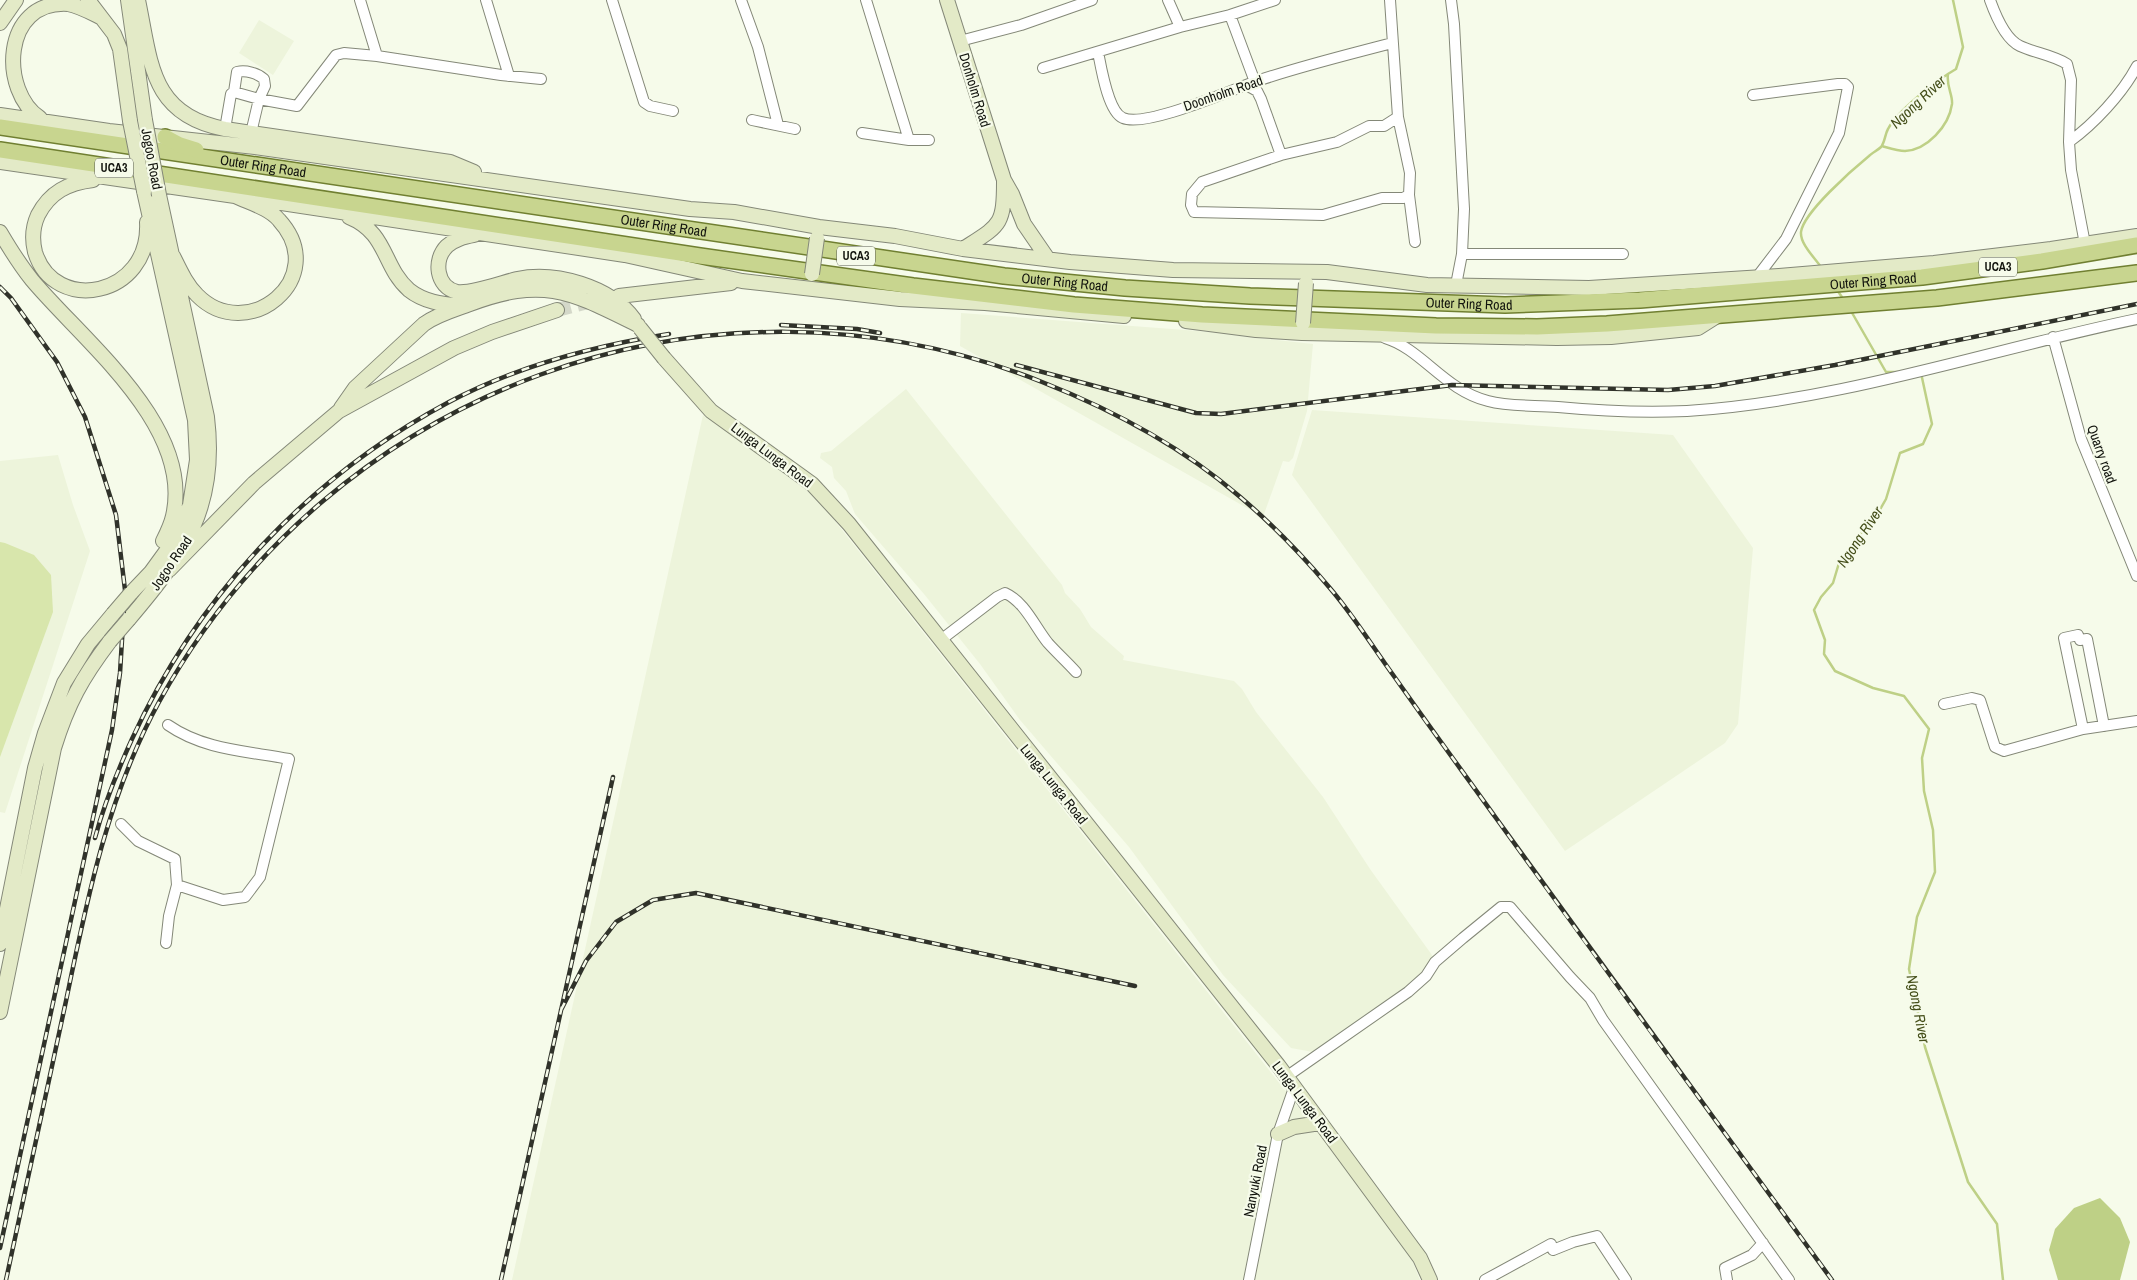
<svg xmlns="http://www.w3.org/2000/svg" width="2137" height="1280" font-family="'Archivo Narrow',sans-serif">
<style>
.built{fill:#edf4db}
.green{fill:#d8e6ac}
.water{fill:#bed086}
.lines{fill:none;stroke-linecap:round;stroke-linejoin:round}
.stream{stroke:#bed086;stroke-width:2.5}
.secondary-tunnel{stroke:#d4d8c9;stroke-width:14;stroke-dasharray:14 7;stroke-linecap:butt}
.street-casing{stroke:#848878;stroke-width:12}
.secondary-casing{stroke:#848878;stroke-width:16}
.primary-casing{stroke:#707f31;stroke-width:18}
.street{stroke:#fff;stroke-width:10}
.secondary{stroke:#e3eac7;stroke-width:14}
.primary{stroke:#c8d58f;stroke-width:15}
.rail-casing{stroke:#30322a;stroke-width:4.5}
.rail{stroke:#f6fbea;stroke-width:2.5;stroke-dasharray:8;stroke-linecap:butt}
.secondary-bridge-casing{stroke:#848878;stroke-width:16;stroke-linecap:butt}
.secondary-bridge{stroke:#e3eac7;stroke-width:14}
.labels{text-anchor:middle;stroke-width:4.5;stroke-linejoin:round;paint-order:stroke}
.shield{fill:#f6fbea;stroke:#56594f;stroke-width:1}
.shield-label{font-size:12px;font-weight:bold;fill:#11130d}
.street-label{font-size:14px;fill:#11130d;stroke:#f6fbea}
.water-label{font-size:15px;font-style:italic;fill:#454f1a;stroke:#f6fbea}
</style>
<rect width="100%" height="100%" fill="#f6fbea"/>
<path class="built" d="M259 20 294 41 273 75 239 53Z
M961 313 1225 333 1241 336 1313 344 1307 411 1293 458 1289 462 1283 461 1263 517 960 346Z
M906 389 1062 585 1065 593 1080 609 1091 627 1124 656 1123 660 1234 681 1242 689 1256 712 1323 797 1370 869 1437 962 1409 987 1339 1037 1313 1052 1291 1048 1223 975 1129 847 1020 720 980 664 924 594 855 514 846 491 834 478 832 467 820 458 821 453 831 451Z
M1312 410 1673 435 1753 548 1738 724 1725 743 1565 851 1292 475Z
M703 415 805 483 1405 1242 1420 1280H512Z
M58 455 73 505 90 551 5 813 0 812V461Z"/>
<path class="green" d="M0 542 5 543 34 555 51 575 53 612 0 757Z"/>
<path class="water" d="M2100 1198 2120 1218 2130 1242 2120 1280H2058L2049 1250 2055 1229 2074 1208Z"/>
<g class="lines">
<path class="stream" d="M1882 146C1889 148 1898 151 1905 151 1927 150 1949 126 1952 104 1953 95 1946 86 1948 74
M1821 267C1815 258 1800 244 1801 232 1803 213 1853 169 1869 156 1872 153 1878 150 1881 147 1885 142 1885 134 1888 129 1898 110 1937 80 1956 69L1963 47 1953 0
M1837 290 1844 300
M1851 311 1886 372H1898
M1921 373 1932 424 1923 444 1900 453 1886 499 1874 520 1856 539 1839 563 1833 583 1821 597 1814 610 1825 640 1824 654 1835 671 1873 688 1904 696 1929 729 1922 758 1924 791 1933 830 1935 872 1917 917 1909 969 1925 1047 1968 1182 1997 1224 2003 1280"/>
<path class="secondary-tunnel" d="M557 310 596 300"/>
<defs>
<path id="street" d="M360 0 377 56 501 75 541 79
M486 0 509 76
M612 0 644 102 650 106 673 111
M741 0 758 47 778 125
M866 0 909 140
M1168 0 1180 27 1230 15 1275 0
M1390 0 1398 117 1410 173 1409 195 1403 198H1382L1323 215 1194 212 1191 205 1192 194 1202 182 1281 155 1337 142 1369 126H1384L1398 117
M1451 0 1454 24 1464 209 1462 254 1456 285
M1990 0C1995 14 2005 39 2020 46 2035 53 2053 55 2067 64L2071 80 2069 142
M1230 15 1255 82
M960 41 1021 25 1092 0
M1098 52C1101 67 1108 112 1123 118 1146 128 1231 90 1257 81 1301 66 1347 55 1392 43
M1043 68 1180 27
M1248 86 1257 91 1261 99 1281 155
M1753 95 1838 84H1845L1848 87 1839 133 1786 239 1757 277
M752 120 795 129
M225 129 231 94 234 92 259 99 265 86 264 79C257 73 246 70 237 72L234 92
M251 133 259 99 297 106 336 55 344 53 377 56
M862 133 909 140H929
M1409 195 1415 242
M2085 244 2071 170 2069 142C2094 124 2122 94 2137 66
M1462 254H1623
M2053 337 2081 439 2137 576
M1385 338C1422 349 1444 390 1488 401 1510 407 1535 405 1558 407 1600 411 1645 413 1687 411 1841 401 1988 350 2137 319
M942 639 997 597 1005 593C1025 602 1035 627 1048 643 1057 653 1067 662 1076 672
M1944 704 1972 698 1980 700 1995 747 2004 751 2083 729 2064 638 2078 635 2080 640 2087 639 2104 726
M168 725C204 750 247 751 289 759L260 877 245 897 223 900 177 885
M2083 729 2137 721
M121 824 138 841 175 859 177 885 169 916 166 943
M1286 1077 1408 992 1426 976 1435 962 1463 938 1501 907H1510L1570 977 1590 998 1603 1020 1789 1280
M1249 1280 1278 1134 1294 1088
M1485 1280 1551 1244 1553 1250 1573 1242 1597 1236 1626 1280
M1727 1280 1725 1268 1752 1255 1763 1243"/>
<path id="secondary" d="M88 0 114 34 120 49 130 121
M128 0 145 120
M138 0C151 62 150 115 225 129L450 162 474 172
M947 0 1004 180 1012 194 1024 224 1048 259
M0 23 16 0
M0 115 109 131 255 147 690 209 734 212 819 227 895 236 963 249 1070 262 1173 270 1327 272 1427 285 1589 288 1779 276 1934 263 2051 249 2137 236
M40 118C0 92 1 0 68 4 79 6 90 12 100 17
M0 162 235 196C250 203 269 208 279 220 332 278 247 346 197 295 186 284 180 270 173 256
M93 180C68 183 50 192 38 215 33 226 32 240 35 252 54 315 151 297 147 222
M235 196 625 255 742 281 900 299 985 303 1124 316
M349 217C388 233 382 266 409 290 424 302 442 304 460 306
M0 232C10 249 20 265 32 280 83 341 194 426 173 516 171 525 167 533 163 541
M474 235C464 237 455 239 447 246 433 260 436 287 457 292 472 294 501 283 517 279 555 271 610 286 634 319
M963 249C1000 225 1004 226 1004 181
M619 296 731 283
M1186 321 1256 330 1302 333 1557 338 1611 337 1698 328 1717 316
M664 358 711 411 812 484 849 524 1278 1065 1406 1239 1420 1258 1430 1280
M341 408 355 388 424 324C438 314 454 310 470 304 545 276 571 292 638 325
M169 570 254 483 339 411 454 348 492 332 557 310
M131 593 151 572 167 550 181 525 190 505 197 460 195 420 144 191
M129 619C185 553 218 507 207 417L159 195
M0 944 35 768 45 733 64 683 88 644 113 614
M0 1012 54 748C68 703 82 678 110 641
M1278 1134 1294 1127 1320 1123"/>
<g id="primary">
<path id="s1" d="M0 127 1004 276 1125 288 1250 296 1505 305 1640 300 1922 277 2042 261 2137 245"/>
<path d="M165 137 180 145 196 150"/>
<path d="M0 150 700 256 913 286 1074 305 1202 315 1436 326 1537 327 1607 324 1937 298 2137 273"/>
</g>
</defs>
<use href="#street" class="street-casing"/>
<use href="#secondary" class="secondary-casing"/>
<use href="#primary" class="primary-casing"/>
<use href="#street" class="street"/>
<use href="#secondary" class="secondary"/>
<use href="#primary" class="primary"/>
<defs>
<path id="rail" d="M0 287 11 298 57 362 85 417 116 515 125 590 120 673 112 730 0 1248
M781 325 857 329 880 333
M1016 365 1196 413 1221 414 1452 385 1668 390 1715 386 1835 365 2137 304
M95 838C104 804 118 770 132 739 198 595 309 477 449 402 517 366 593 346 669 334
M561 1010 586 961 616 922 653 900 696 893 1135 986
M6 1280C26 1187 46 1094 66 1001 87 899 108 795 159 702 331 389 709 249 1042 382 1113 410 1181 446 1239 496 1271 523 1302 555 1329 587 1354 616 1374 649 1396 679 1429 726 1463 772 1496 818 1607 973 1720 1126 1832 1280
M501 1280 613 777"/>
</defs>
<use href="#rail" class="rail-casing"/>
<use href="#rail" class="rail"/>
<defs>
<path id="secondary-bridge" d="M145 120 159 195
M130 121 144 191
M812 274 817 238
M1303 323 1306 283
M640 328 664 358
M113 614 131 593
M110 641 129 619"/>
</defs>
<use href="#secondary-bridge" class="secondary-bridge-casing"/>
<use href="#secondary-bridge" class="secondary-bridge"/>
</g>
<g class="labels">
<g class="shield">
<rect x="95" y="158.5" width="38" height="19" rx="4"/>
<rect x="837" y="246.5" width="38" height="19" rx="4"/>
<rect x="1979" y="257.5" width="38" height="19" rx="4"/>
</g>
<g class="shield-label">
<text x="114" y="172">UCA3</text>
<text x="856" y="260">UCA3</text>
<text x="1998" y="271">UCA3</text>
</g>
<g class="street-label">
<text transform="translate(975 90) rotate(73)" y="5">Donholm Road</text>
<text transform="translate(1223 93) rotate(-19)" y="5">Doonholm Road</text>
<text transform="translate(152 159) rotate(79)" y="5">Jogoo Road</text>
<text dy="5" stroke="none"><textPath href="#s1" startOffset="266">Outer Ring Road</textPath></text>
<text dy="5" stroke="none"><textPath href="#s1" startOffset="671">Outer Ring Road</textPath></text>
<text dy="5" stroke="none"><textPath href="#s1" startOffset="1886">Outer Ring Road</textPath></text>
<text dy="5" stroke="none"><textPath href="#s1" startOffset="1076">Outer Ring Road</textPath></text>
<text dy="5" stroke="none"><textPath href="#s1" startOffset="1481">Outer Ring Road</textPath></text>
<text transform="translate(2102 454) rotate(70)" y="5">Quarry road</text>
<text transform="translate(772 455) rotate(37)" y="5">Lunga Lunga Road</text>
<text transform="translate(171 563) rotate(-56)" y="5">Jogoo Road</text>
<text transform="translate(1054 784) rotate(51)" y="5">Lunga Lunga Road</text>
<text transform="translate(1305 1102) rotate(53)" y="5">Lunga Lunga Road</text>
<text transform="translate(1255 1181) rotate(-79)" y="5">Nanyuki Road</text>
</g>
<g class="water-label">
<text transform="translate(1918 102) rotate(-43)" y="5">Ngong River</text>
<text transform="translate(1860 537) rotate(-56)" y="5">Ngong River</text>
<text transform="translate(1918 1009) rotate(79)" y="5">Ngong River</text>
</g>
</g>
</svg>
